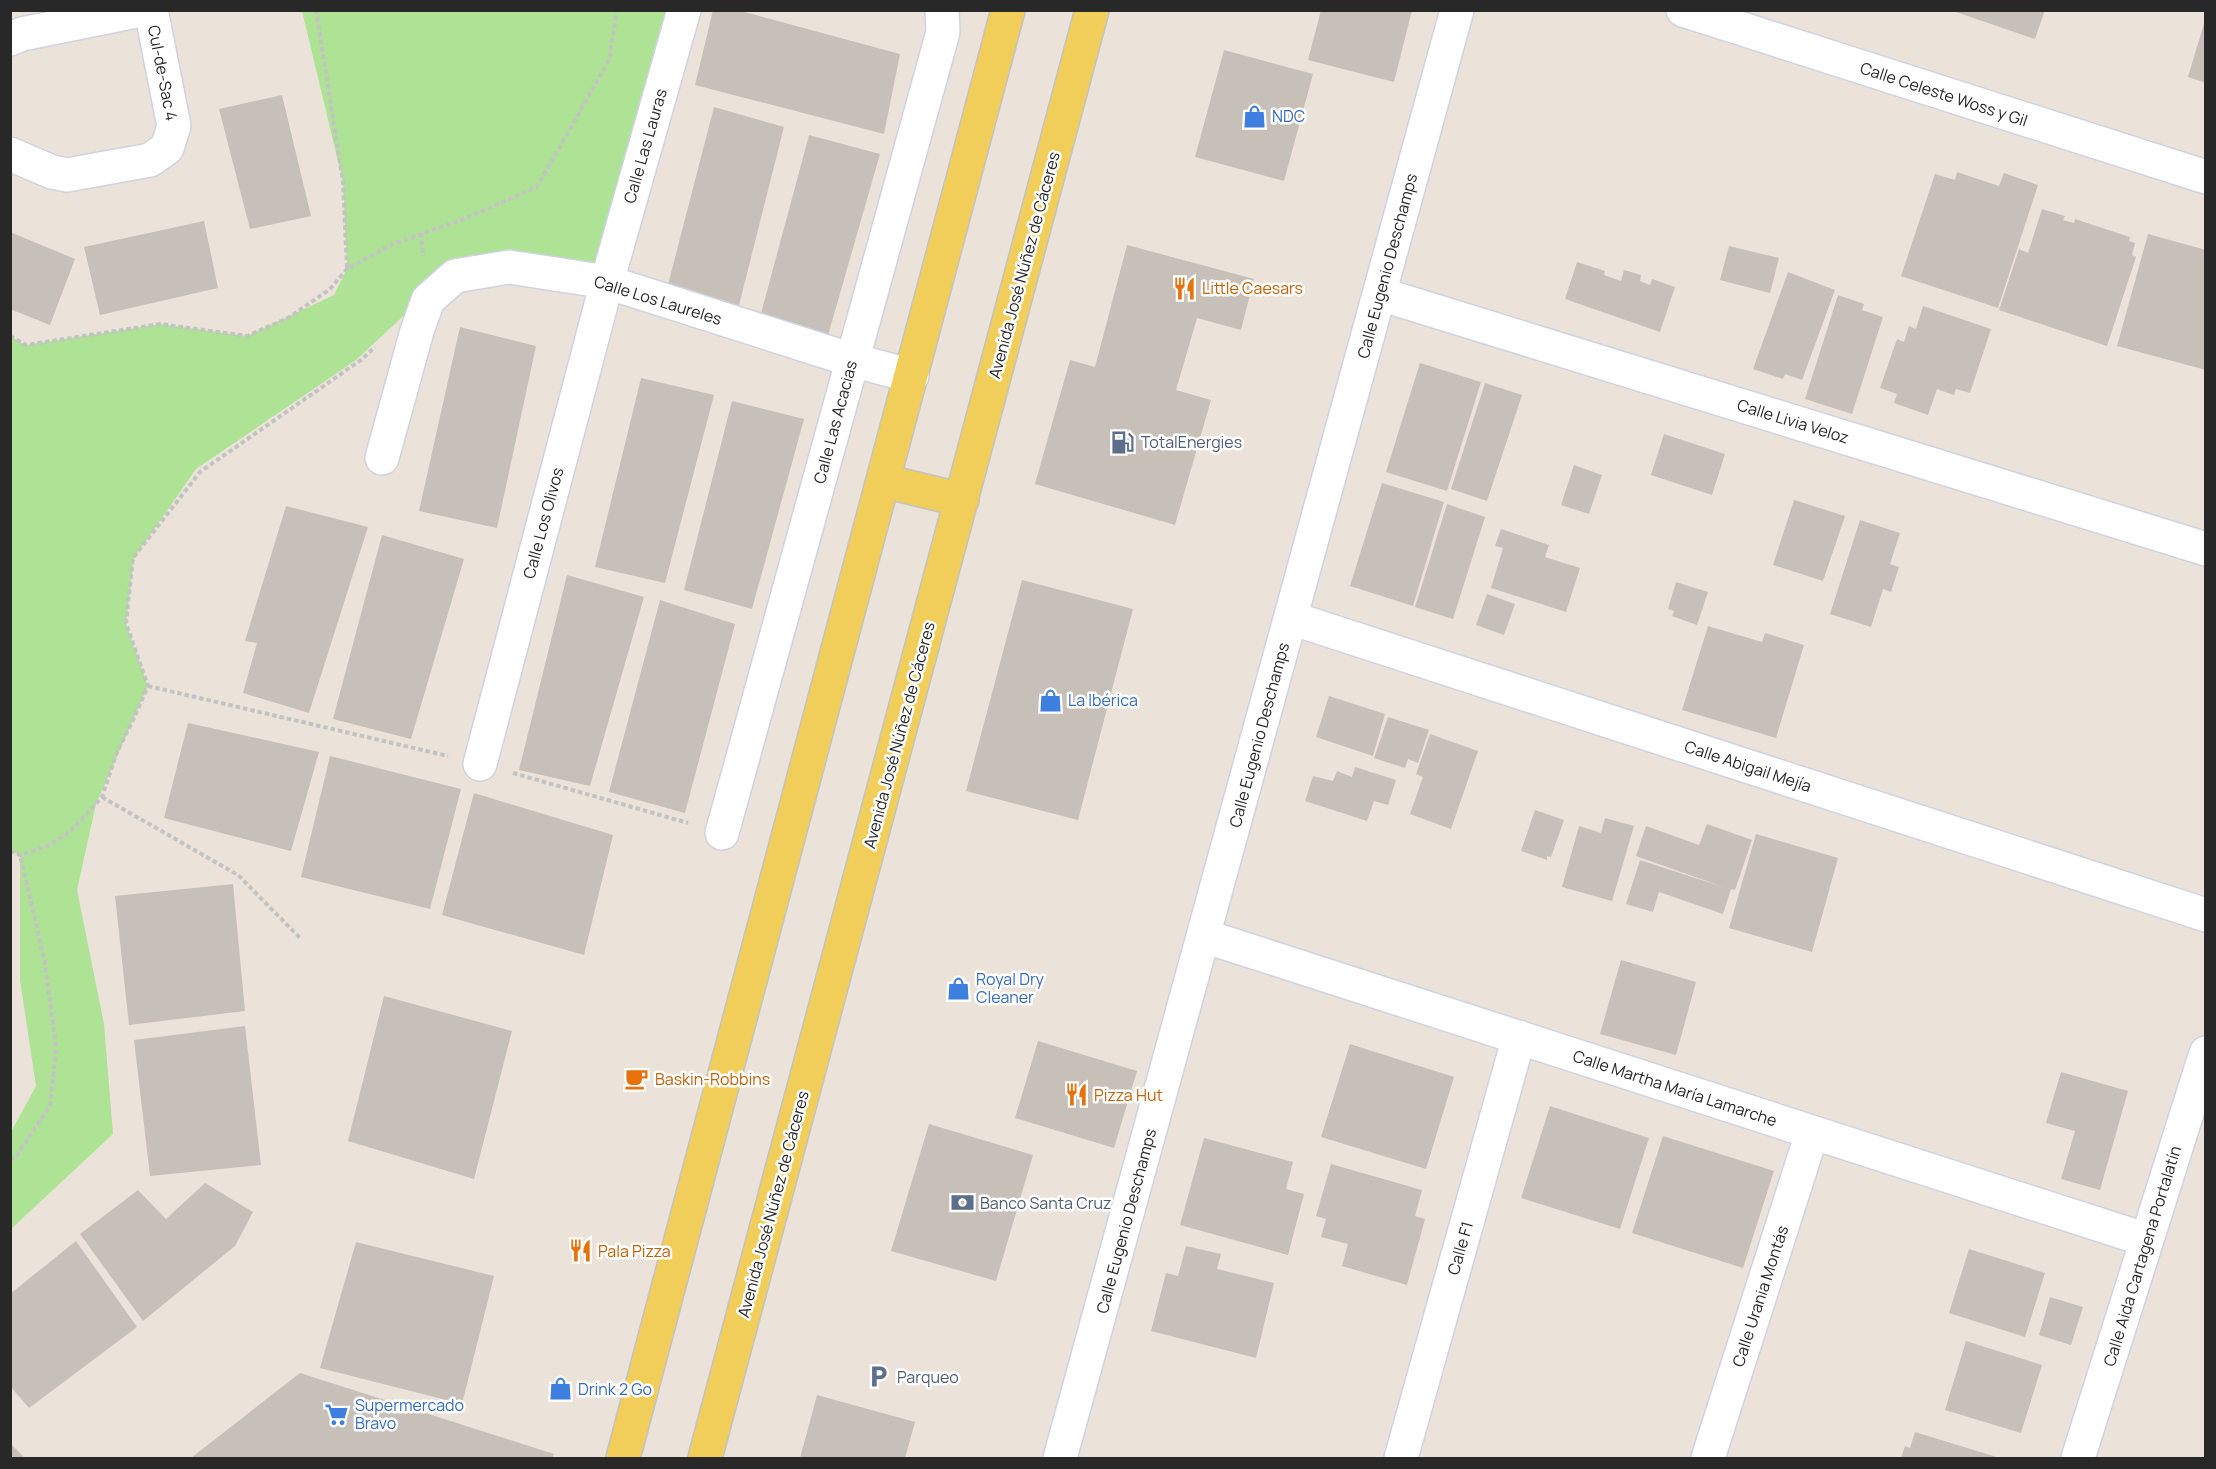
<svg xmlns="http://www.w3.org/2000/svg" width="2216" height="1469" font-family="Manrope,sans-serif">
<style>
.green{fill:#aee295}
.building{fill:#c6c0b9}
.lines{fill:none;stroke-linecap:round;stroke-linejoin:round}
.street-casing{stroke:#cfd2e1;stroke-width:36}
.primary-casing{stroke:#c3c3c3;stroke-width:36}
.path{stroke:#c3c3c3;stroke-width:4;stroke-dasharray:4.5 3;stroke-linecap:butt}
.street{stroke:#fff;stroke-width:33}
.primary{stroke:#f0ce59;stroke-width:33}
.labels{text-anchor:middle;stroke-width:5;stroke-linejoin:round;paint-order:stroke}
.street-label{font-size:16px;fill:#282828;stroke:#fff}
.shop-label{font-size:16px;fill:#366cbe;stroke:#fff;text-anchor:start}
.food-label{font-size:16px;fill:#c56008;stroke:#fff;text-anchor:start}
.service-label{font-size:16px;fill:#4e5e75;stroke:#fff;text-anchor:start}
</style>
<rect width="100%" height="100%" fill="#ebe3d9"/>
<path class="green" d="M302 11H682L602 281 507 263 427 294 356 360 196 469 134 558 126 623 148 686 96 804 77 890 104 1024 113 1134 11 1229V1132L36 1086 20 980V855L10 851 11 337 26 345 160 324 247 336 334 295 347 269 343 182Z"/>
<path class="building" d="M713 10H737L900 54 884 134 695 85Z
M1321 10H1412L1394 82 1308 60Z
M1950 10H2045L2035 39Z
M2205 20H2206V83L2188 77Z
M1224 50 1313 74 1284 181 1195 157Z
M282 95 311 216 250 229 219 109Z
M714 107 784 127 736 317 664 300Z
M809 135 880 154 827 339 759 321Z
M1957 172 1999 186 2004 173 2038 185 1998 308 1901 276 1935 174 1955 180Z
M2042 209 2065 216 2063 220 2074 223 2075 219 2130 237 2129 241 2135 243 2132 255 2136 257 2107 346 1999 310 2019 249 2028 253Z
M204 221 218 288 100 315 84 247Z
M10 232 75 259 50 325 10 309Z
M2148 234 2206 250V370L2117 346Z
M1127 245 1254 279 1241 330 1197 318 1176 390 1211 400 1175 525 1035 484 1070 360 1095 367Z
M1729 246 1779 258 1770 293 1720 280Z
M1577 262 1605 271 1604 275 1621 281 1624 270 1641 275 1640 281 1650 285 1652 279 1675 287 1660 332 1565 299Z
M1788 272 1835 290 1802 380 1785 374 1783 379 1753 369Z
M1838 295 1864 304 1862 310 1883 317 1852 414 1805 399Z
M1923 306 1991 329 1970 393 1956 389 1954 395 1937 389 1928 415 1894 403 1897 394 1880 388 1897 339 1904 342 1909 326 1916 329Z
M460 327 536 346 497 528 419 511Z
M1420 363 1481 382 1447 491 1386 472Z
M641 378 714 395 665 583 595 567Z
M1485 383 1522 395 1487 501 1451 489Z
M732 401 804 419 752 609 684 590Z
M1664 434 1725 454 1712 495 1651 475Z
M1574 465 1602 475 1589 514 1561 505Z
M1382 483 1444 502 1413 606 1350 586Z
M1794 500 1845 516 1823 581 1773 565Z
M1447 504 1485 517 1453 619 1415 607Z
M286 506 368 527 309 713 243 693 257 643 245 641Z
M1860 520 1900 533 1890 564 1899 567 1891 592 1883 589 1871 627 1830 614Z
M1501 529 1549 545 1545 557 1580 568 1566 612 1491 588 1503 548 1495 546Z
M382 535 464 559 411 739 333 719Z
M567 575 644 597 590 786 519 770Z
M1022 580 1133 609 1078 820 966 791Z
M1676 582 1708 592 1697 625 1672 616 1674 611 1668 609Z
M1487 594 1515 604 1504 635 1476 625Z
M660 600 735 624 685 813 609 792Z
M1708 626 1762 642 1765 633 1804 645 1776 738 1682 710Z
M1329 696 1385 714 1373 756 1316 737Z
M1388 717 1429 730 1418 763 1408 759 1405 768 1374 758Z
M188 723 319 752 291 851 164 818Z
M1430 734 1478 751 1451 829 1410 814 1423 777 1416 774Z
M330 756 461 789 430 909 301 877Z
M1355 767 1396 780 1388 805 1374 801 1367 821 1305 801 1313 776 1333 781 1337 771 1352 777Z
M474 793 613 835 584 955 442 915Z
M1535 810 1564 820 1551 857 1547 856V860L1521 851Z
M1605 818 1634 826 1612 901 1562 887 1579 826 1601 833Z
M1707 824 1752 840 1735 890 1731 889 1723 914 1659 892 1653 912 1626 904 1640 860 1726 888 1636 856 1646 826 1699 845Z
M1756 834 1838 858 1812 952 1729 928Z
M233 884 245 1011 129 1025 115 896Z
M1621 960 1696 982 1676 1055 1600 1034Z
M384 996 512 1031 474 1179 348 1141Z
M245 1026 261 1165 150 1176 134 1040Z
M1038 1041 1137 1071 1114 1148 1015 1118Z
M1350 1044 1454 1077 1426 1169 1321 1137Z
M2061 1072 2128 1091 2100 1190 2061 1179 2075 1131 2046 1123Z
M1550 1106 1649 1138 1620 1229 1521 1198Z
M929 1124 1033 1155 996 1281 891 1251Z
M1663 1136 1774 1171 1743 1268 1632 1233Z
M1204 1138 1293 1162 1286 1189 1304 1194 1288 1255 1180 1225Z
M1331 1164 1422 1190 1415 1216 1425 1219 1407 1285 1342 1266 1348 1244 1321 1237 1326 1219 1316 1216Z
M205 1183 253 1212 235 1246 143 1321 80 1234 138 1190 166 1219Z
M76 1241 137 1327 29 1408 10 1386V1294Z
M356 1242 494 1276 462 1404 320 1368Z
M1186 1246 1221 1254 1217 1269 1274 1283 1256 1358 1151 1331 1166 1273 1178 1276Z
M1969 1249 2045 1273 2025 1337 1949 1313Z
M2050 1297 2083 1307 2071 1345 2039 1335Z
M1966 1341 2042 1365 2021 1433 1945 1410Z
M300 1373 554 1454 552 1458H191Z
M817 1395 915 1422 905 1458H800Z
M1915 1432 2000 1458H1901L1905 1446 1910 1448Z
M10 1443 25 1458H10Z"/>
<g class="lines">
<defs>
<path id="street" d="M1683 10 2206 177
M10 39 22 34 141 10
M10 154 52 172 67 175 150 160 167 148 174 126 151 10
M1380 294 2206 549
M382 458 417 331 428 300 455 276 509 267 607 282 852 360 912 376
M1291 618 2206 915
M480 764 607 282 684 10
M722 833 943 32 942 10
M1204 936 2147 1240
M1060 1458 1457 10
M1401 1458 1519 1037
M1708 1458 1812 1133
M2078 1458 2206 1053"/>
<path id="primary" d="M884 481 962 500
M623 1458 1008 10
M705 1458 1092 10"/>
</defs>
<use href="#street" class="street-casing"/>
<use href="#primary" class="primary-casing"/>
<path class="path" d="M316 10 343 182 347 269
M421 233 423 256
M10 336 26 345 160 324 247 336 288 318 330 289 347 269 393 244 464 219 537 187 609 60 617 10
M148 686 448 756
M513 773 688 823
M102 797 238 875 301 939
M10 851 20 855 48 846 71 831 102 797 117 752 134 718 148 686 126 623 133 558 200 472 361 360 375 347
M10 1160 17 1155 50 1106 56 1048 45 963 20 855"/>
<use href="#street" class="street"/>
<use href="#primary" class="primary"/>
</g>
<defs>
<symbol id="shop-bare" viewBox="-9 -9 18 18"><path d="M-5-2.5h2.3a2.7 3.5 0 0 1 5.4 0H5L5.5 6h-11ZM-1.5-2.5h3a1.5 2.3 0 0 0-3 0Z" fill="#3f7fe0" stroke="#fff" stroke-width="2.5" paint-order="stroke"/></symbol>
<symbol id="restaurant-bare" viewBox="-9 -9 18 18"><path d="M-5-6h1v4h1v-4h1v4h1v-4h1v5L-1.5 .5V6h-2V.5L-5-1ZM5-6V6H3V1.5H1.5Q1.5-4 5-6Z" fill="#e8710a" stroke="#fff" stroke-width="2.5" paint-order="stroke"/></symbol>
<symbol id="fuel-bare" viewBox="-9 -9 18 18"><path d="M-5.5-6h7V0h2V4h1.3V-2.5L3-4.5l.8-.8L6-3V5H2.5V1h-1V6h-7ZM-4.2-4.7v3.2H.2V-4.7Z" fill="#5c6f8a" stroke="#fff" stroke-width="2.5" paint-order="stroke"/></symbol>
<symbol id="cafe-bare" viewBox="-9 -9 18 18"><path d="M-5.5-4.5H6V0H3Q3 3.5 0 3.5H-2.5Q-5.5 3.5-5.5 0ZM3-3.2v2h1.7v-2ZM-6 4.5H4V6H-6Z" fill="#e8710a" stroke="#fff" stroke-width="2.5" paint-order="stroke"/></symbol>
<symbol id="bank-bare" viewBox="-9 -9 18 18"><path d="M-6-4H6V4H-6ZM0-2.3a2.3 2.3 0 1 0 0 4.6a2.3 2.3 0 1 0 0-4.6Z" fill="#5c6f8a" stroke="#fff" stroke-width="2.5" paint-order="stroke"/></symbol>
<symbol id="parking-bare" viewBox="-9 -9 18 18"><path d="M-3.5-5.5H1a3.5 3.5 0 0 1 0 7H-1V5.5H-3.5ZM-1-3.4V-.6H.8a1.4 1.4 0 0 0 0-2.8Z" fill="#5c6f8a" stroke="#fff" stroke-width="2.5" paint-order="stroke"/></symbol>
<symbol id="supermarket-bare" viewBox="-9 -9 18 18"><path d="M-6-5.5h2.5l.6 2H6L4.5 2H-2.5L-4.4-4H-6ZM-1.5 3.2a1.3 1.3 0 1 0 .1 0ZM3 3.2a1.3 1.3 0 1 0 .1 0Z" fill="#3f7fe0" stroke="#fff" stroke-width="2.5" paint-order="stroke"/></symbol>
</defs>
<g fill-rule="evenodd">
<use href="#shop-bare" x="1238" y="100" width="33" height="33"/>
<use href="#restaurant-bare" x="1168" y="272" width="33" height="33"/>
<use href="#fuel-bare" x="1106" y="426" width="33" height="33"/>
<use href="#shop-bare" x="1034" y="684" width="33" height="33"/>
<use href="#shop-bare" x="942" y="972" width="33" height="33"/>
<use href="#cafe-bare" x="620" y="1062" width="33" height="33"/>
<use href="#restaurant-bare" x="1060" y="1078" width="33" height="33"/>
<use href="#bank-bare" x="946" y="1186" width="33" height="33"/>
<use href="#restaurant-bare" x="564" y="1234" width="33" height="33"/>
<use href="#parking-bare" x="862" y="1360" width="33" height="33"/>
<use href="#shop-bare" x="544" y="1372" width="33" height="33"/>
<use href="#supermarket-bare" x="320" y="1398" width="33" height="33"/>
</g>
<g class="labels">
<g class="street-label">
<text transform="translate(163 73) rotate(79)" y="6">Cul-de-Sac 4</text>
<text transform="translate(1944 94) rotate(18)" y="6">Calle Celeste Woss y Gil</text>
<text transform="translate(645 146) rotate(-74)" y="6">Calle Las Lauras</text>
<text transform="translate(1024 265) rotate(-75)" y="6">Avenida José Núñez de Cáceres</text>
<text transform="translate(1387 266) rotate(-75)" y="6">Calle Eugenio Deschamps</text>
<text transform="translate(658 300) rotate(17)" y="6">Calle Los Laureles</text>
<text transform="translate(1793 421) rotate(17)" y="6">Calle Livia Veloz</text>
<text transform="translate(835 422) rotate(-75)" y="6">Calle Las Acacias</text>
<text transform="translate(543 523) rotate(-75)" y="6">Calle Los Olivos</text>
<text transform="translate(899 735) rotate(-75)" y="6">Avenida José Núñez de Cáceres</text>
<text transform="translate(1259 735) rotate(-75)" y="6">Calle Eugenio Deschamps</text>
<text transform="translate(1748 766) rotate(18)" y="6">Calle Abigail Mejía</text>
<text transform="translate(1675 1088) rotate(18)" y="6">Calle Martha María Lamarche</text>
<text transform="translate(773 1204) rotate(-75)" y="6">Avenida José Núñez de Cáceres</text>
<text transform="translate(1126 1221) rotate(-75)" y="6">Calle Eugenio Deschamps</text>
<text transform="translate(1460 1248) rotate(-74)" y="6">Calle F1</text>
<text transform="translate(2142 1256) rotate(-73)" y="6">Calle Aida Cartagena Portalatín</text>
<text transform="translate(1760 1296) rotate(-72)" y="6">Calle Urania Montás</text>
</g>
<g class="shop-label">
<text x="1272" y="122">NDC</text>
<text x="1068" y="706">La Ibérica</text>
<text x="976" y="985">Royal Dry<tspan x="976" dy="18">Cleaner</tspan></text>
<text x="578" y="1395">Drink 2 Go</text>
<text x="355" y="1411">Supermercado<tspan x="355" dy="18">Bravo</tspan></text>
</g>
<g class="food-label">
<text x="1202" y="294">Little Caesars</text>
<text x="655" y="1085">Baskin-Robbins</text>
<text x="1094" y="1101">Pizza Hut</text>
<text x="598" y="1257">Pala Pizza</text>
</g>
<g class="service-label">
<text x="1141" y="448">TotalEnergies</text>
<text x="980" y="1209">Banco Santa Cruz</text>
<text x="897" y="1383">Parqueo</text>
</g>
</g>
<rect width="2216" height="1469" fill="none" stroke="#282828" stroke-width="24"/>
</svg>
